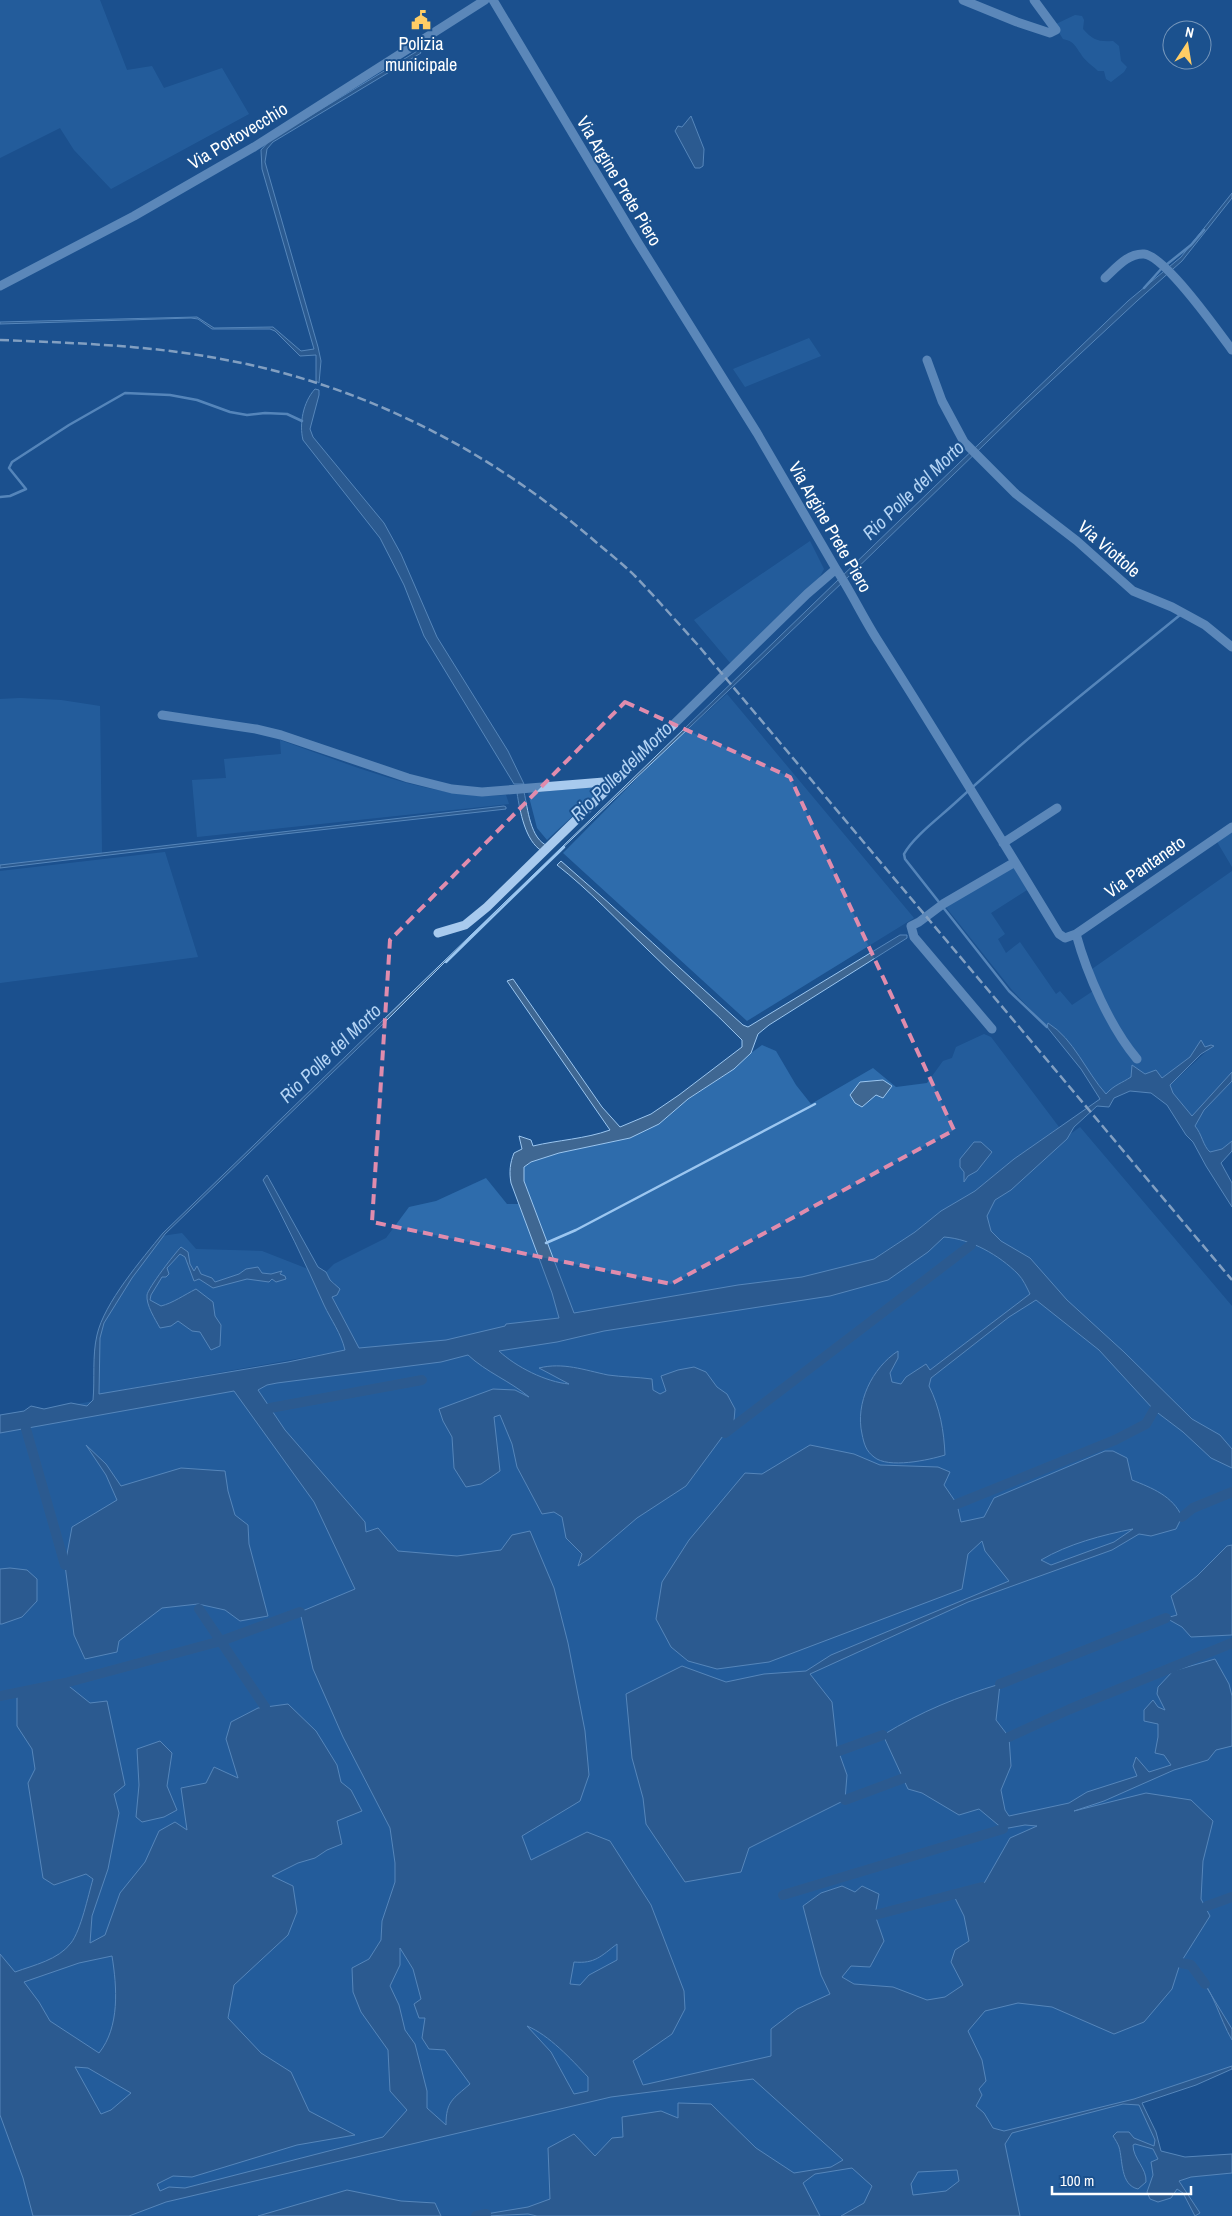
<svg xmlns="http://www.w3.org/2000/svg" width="1232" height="2216" font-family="'Archivo Narrow',sans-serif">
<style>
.green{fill:#2e6cac}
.water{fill:#3f6792;stroke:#9bc6f0;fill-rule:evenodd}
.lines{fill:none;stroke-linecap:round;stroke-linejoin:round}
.stream{stroke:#9bc6f0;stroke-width:2.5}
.canal{stroke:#3f6792;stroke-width:10}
.minor{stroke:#a8caee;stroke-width:9}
.rail{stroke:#fff;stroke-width:2.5;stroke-dasharray:9 4;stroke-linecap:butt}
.marked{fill:none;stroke:#e08cad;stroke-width:4;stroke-dasharray:10 6;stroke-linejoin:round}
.labels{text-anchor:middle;stroke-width:4;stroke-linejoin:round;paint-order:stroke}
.poi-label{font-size:18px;fill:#fff;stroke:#1b518e}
.street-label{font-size:18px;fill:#fff;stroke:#1b518e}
.water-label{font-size:19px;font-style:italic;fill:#b4d4f5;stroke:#1b518e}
</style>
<rect width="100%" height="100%" fill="#1b518e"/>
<path class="green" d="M0 0H100L127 70 152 66 164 88 222 68 249 114 111 189 74 150 60 128 0 158Z
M1075 15 1082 16 1084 20 1083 29C1093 40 1098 42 1113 41L1119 46 1121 61 1127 67 1124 72 1111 82 1106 79 1104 71H1098C1094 67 1083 59 1081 54 1075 46 1074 41 1063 39L1058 31 1056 24Z
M809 338 821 356 745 387 733 369Z
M810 541 824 569 818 580 732 665 694 620Z
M727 694 914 918 747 1021 563 853 664 751Z
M20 698 61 700 100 706 102 854 0 867V699Z
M280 740C349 764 434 801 506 795L509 804 197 837 192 780 226 778 224 759 281 754Z
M605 786 547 840 537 828 528 793Z
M1232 829V867L1216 840Z
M165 852 198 957 0 983V871Z
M1014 867 1027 890 991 913 1005 934 998 939 1006 953 1020 942 1056 994 1060 991 1072 1005 1093 991 1092 969 1232 871V1072L1192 1116 1173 1093 1170 1085 1207 1051 1201 1041 1190 1057 1162 1078 1156 1070 1145 1074 1132 1066 1131 1077C1122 1083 1114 1085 1106 1094 1086 1071 1073 1042 1048 1023L1047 1027 1012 990 945 906Z
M984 1034 991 1037 1059 1127 1014 1159 975 1191 941 1211 915 1232 879 1255 912 1250 1080 1127 1232 1306V2069L1196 2085 1142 2103 1156 2132 1161 2151 1185 2157 1232 2154V2216H0V1418L410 1344 359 1348 332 1297 335 1283 330 1280 326 1272 334 1264 386 1238 409 1207 436 1201 486 1178 507 1204H519L552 1293 559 1318 573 1313 524 1181V1167L531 1162 559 1153 630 1138 734 1069 751 1053 762 1045 776 1051 796 1085 811 1104 873 1068 896 1087 927 1083 943 1061 952 1058 956 1047Z
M1232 1081V1141L1222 1149 1210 1152 1206 1149 1195 1126C1198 1108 1221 1095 1232 1081Z
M182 1233 196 1249 262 1251 308 1269 343 1340 346 1350 99 1394 100 1328 123 1286 162 1236Z"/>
<path class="water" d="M419 50 421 53 273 142 267 149 265 162 318 347 321 361 319 383 316 381V355L300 356 275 331 270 329H212L198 319 191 318 0 324V322L197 317 214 328 273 327 301 351 314 349 262 169 261 150 270 140Z
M691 116 704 149 703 166 700 168H695L675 131 678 126 682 127Z
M1232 193V198L1182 261 1137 301 1023 407 845 580 497 910 384 1023 165 1234 132 1278 104 1323 100 1338 99 1394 288 1362 345 1350C341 1333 331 1320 324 1305 305 1262 285 1221 263 1180L267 1175 318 1267 326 1272 330 1280 340 1289 337 1295 332 1297 359 1348 446 1340 505 1326 506 1324 559 1318 552 1293 511 1183C509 1172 510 1163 514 1153L522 1149 519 1136 531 1140 533 1146C558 1140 585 1139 610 1130L507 981 513 979 602 1107 620 1127 651 1114 679 1095 742 1047V1040C711 1008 678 980 647 949 618 921 589 890 557 865L561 861C623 914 682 971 743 1025L748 1027 900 935H907V938L769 1025 758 1034 751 1053 734 1069 688 1099 659 1124 630 1138 559 1153 531 1162 524 1167V1181L574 1313 738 1285 802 1277 874 1259 915 1232 941 1211 975 1191 1014 1159 1100 1099 1081 1069 1047 1027 1048 1023C1074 1039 1086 1072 1106 1094 1114 1085 1122 1083 1131 1077L1132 1065 1145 1074 1156 1070 1162 1078 1190 1057 1201 1040 1205 1047 1211 1045 1214 1046 1201 1054 1170 1085 1173 1093 1192 1116 1232 1072V1081L1204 1110 1195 1126C1202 1134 1203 1146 1210 1152L1222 1149 1232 1141V1151L1221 1163 1232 1183V1207L1206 1166 1193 1142 1186 1135 1167 1105 1151 1093 1130 1091 1114 1098 1109 1107 1097 1106 1074 1127 1067 1139 1011 1190 995 1200 987 1216 991 1231 1001 1241 1030 1258 1067 1300 1124 1352 1192 1419 1220 1435 1232 1449V1468L1211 1458 1183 1432 1154 1410 1099 1350 1036 1300 1009 1317 931 1378 929 1386C940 1408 944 1431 945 1455 929 1460 888 1469 874 1457 866 1451 864 1444 862 1434 855 1403 872 1368 898 1351V1358L890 1373 892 1382 901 1384 906 1377 926 1364 930 1370 1030 1294C1027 1288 1023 1279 1018 1274 999 1255 971 1239 944 1237L928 1252 888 1280 830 1296 604 1331 557 1342 499 1351C516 1367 546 1382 569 1384L539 1368C563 1362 584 1370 608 1375 622 1377 637 1377 652 1379L653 1390 660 1394 666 1391 661 1376 678 1370 694 1367 706 1372 717 1387 727 1394 735 1409 734 1421 686 1486 637 1518 589 1559 578 1566 582 1554 566 1538 562 1517 554 1512 542 1514 517 1467 512 1444 500 1415 494 1417 500 1471 481 1484 466 1487 454 1468 452 1437 443 1421 439 1409 493 1389 515 1390 529 1397C510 1381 486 1372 468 1355L441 1362 277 1383 267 1385 258 1390 285 1430 365 1522 366 1532 378 1528 398 1551 457 1556 501 1550 512 1535 530 1531 554 1588 568 1643 585 1731 589 1775 580 1801 522 1836 531 1860 587 1832 610 1841 651 1905 684 1991 685 2009 672 2034 633 2061 643 2085 771 2056V2029L797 2009 830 1994 821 1975 803 1906 821 1893 842 1886 855 1892 862 1886 879 1894 875 1915 884 1941 870 1967 851 1966 842 1977 854 1984 893 1987 927 2000 945 1997 963 1985 951 1962 955 1950 969 1941 964 1916 955 1898 982 1887 1010 1838 1037 1826 1025 1825 1003 1829 979 1809 959 1815 922 1793 908 1789 883 1735C922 1711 957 1697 1000 1684L996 1720 1009 1737 1011 1766 1001 1790 1005 1810 1009 1816 1069 1803 1087 1792 1137 1776 1133 1766 1136 1757 1149 1772 1171 1765 1164 1755 1155 1753 1158 1737V1724L1144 1721V1710L1153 1700 1158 1707 1165 1710 1157 1694 1158 1687 1173 1671 1215 1659 1229 1684 1232 1696V1746L1216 1750 1208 1760 1174 1770 1104 1801 1074 1811 1146 1793 1191 1800 1213 1821 1203 1861 1201 1899 1210 1916 1181 1962 1193 1965 1232 2029V2040C1219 2018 1213 1988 1194 1970 1190 1966 1185 1966 1179 1967L1172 1989 1144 2022 1114 2034 1052 2007 1018 2003 985 2011 968 2031 982 2060 986 2081 979 2089 982 2095 976 2106 984 2113 993 2128 1004 2131 1134 2099 1232 2066V2069L1196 2085 1142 2103 1156 2132 1161 2151 1185 2157 1232 2154V2173L1191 2177 1179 2181 1200 2213 1195 2216 1183 2193 1177 2189 1171 2198 1158 2202 1150 2199 1147 2192 1153 2175 1151 2162 1158 2159 1153 2149 1135 2144 1133 2145C1133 2159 1147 2168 1146 2182L1138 2189C1120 2185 1123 2160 1119 2147 1118 2144 1115 2139 1113 2136L1117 2132H1129L1134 2138 1154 2146 1155 2140 1139 2105 1123 2104 1012 2133 1005 2144 1020 2216H841L864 2203 872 2186 852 2168 815 2174 803 2183 820 2216H537L528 2214 487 2216 486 2214 528 2207 550 2199 548 2148 574 2134 595 2156 612 2138 623 2137 622 2117 661 2111 678 2118V2103L711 2104 756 2148 794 2173 831 2167 843 2160 753 2079 611 2097 166 2202 129 2216H33L23 2178 0 2115V1954L15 1972C34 1965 58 1960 71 1943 81 1930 88 1896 93 1879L86 1874 54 1885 43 1878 28 1783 35 1769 32 1749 17 1726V1693L65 1683 90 1703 107 1701 125 1785 114 1794 119 1813 108 1869 92 1916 90 1943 105 1935 120 1893 145 1862 159 1831 175 1822 187 1830 181 1788 206 1783 214 1767 238 1778 226 1739 231 1722 258 1708 288 1704 316 1731 337 1765 341 1782 351 1790 362 1811 337 1821 342 1844 327 1850 315 1858 298 1863 272 1876 293 1886 297 1912 288 1935 234 1985 228 2018 261 2053 291 2072 309 2111 355 2135 297 2145 192 2177 173 2176 157 2184 160 2191 169 2187 185 2188 383 2137 407 2110 390 2091 388 2050 361 2012 353 1992 352 1968 369 1959 381 1940 382 1921 395 1882V1863L390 1828 343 1737 313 1669 300 1612 355 1589 314 1502 234 1391 0 1433V1415L24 1411 31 1406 44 1409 71 1403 87 1406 93 1400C95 1379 92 1356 97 1335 104 1303 142 1259 163 1233L931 490 1128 301 1181 257ZM617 1944V1960L589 1975 580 1985 570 1984 574 1962C595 1964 601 1956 617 1944ZM400 1948 413 1969 421 1999 414 2004 419 2018H425L422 2038 429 2049 445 2050 470 2084C453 2099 446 2101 446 2125L427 2108V2091L415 2044 405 2030 399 2005 390 1986 400 1965ZM112 1956C117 1987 120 2027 99 2053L50 2021 39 2002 24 1982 79 1963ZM527 2026C549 2035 571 2059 588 2077V2091L574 2094 551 2052ZM75 2067 88 2068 131 2093 111 2110 101 2114ZM957 2170 959 2181 946 2191 913 2195 911 2184 918 2172Z
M315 389 319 390V395L310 429 313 437 384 523 401 554 437 637 508 751 524 784H514L424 636 404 585 380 538 303 440C299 424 303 402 315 389Z
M524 792C528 809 530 839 548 846L542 851C525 841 520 811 517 793Z
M504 806 506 807V809L284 834 0 868V865Z
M883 1080 892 1086 883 1098 876 1095 862 1107 855 1103 850 1095 860 1082Z
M974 1142H981L992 1152 977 1171 968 1176 964 1182V1172L960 1167V1159Z
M181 1247 188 1252 190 1264 194 1271 197 1266 201 1274 212 1278 215 1282 239 1274 246 1269 258 1267 262 1273 271 1274 282 1271 280 1274 285 1276 286 1279 276 1282 272 1279 269 1282 247 1279 213 1288 199 1279 194 1281 185 1257 180 1254 167 1268 169 1274 166 1277H162L151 1295 150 1300 161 1306C173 1303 184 1295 196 1289L213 1302 215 1316 221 1325 220 1346 211 1350 200 1332 192 1331 178 1321 171 1326 160 1328C155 1319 146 1305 147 1295 148 1288 175 1253 181 1247Z
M86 1445 106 1464 121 1486 181 1468 225 1471 228 1491 235 1515 248 1525 249 1544 268 1616 240 1621 225 1610 198 1604 162 1608 119 1641 117 1652 85 1659 74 1635 65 1565 72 1527 117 1500 106 1475Z
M810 1445 854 1454 880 1465 938 1467 950 1472 944 1485 957 1504 961 1522 984 1517 994 1498 1105 1451H1113L1127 1458 1132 1480C1152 1488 1173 1496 1182 1517L1176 1529 1151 1536 1139 1534 1112 1550 968 1602 810 1674 832 1702 837 1747 847 1775 845 1800 749 1848 741 1872 685 1882 646 1824 643 1798 632 1758 626 1694 682 1666 726 1682 764 1674 806 1671 831 1655 1009 1581 985 1551 982 1541 968 1554 962 1589 769 1662 717 1669 688 1661 671 1647 656 1619 662 1582 689 1540 745 1473 762 1474ZM1133 1529 1114 1542 1051 1565 1041 1560C1068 1544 1102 1535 1133 1529Z
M1232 1545V1635L1191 1637 1182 1627 1166 1618 1177 1615 1171 1596 1197 1576 1227 1546Z
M10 1568 27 1570 37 1579V1601L22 1617 2 1624H0V1569Z
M160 1741 172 1753 167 1786 177 1810 164 1817 142 1822 136 1817 139 1785 137 1749Z
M347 2190 401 2201 435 2203 441 2216H258Z"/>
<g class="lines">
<path class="stream" d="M1166 265 1191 245 1204 230
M1144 288 1162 268
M0 497 10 496 26 489 9 468 12 462 69 425 125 393 170 395 197 400 230 412 247 415 265 413 287 414 302 421
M446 962 564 847
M1047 1027 1009 991 905 859 904 854C913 837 940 817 955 803 1027 737 1104 677 1180 615
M546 1243 576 1230 815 1104"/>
<path class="canal" d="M270 1408 422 1380
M26 1429 65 1565
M725 1433 971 1245
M957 1504 1115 1440 1146 1424 1154 1410
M1182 1517 1193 1508 1232 1492
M199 1609 265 1707
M1000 1684 1166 1618
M0 1696 65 1683 221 1641 300 1612
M1009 1737 1070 1709 1232 1643
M839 1751 883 1735
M845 1800 904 1778
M783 1895 1003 1829
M1207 1906 1232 1897
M875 1915 982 1887
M1181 1963 1191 1965 1205 1984
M476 2216 486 2214"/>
<path class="minor" d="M493 0 637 241 757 433 836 569C852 593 864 620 880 644 941 740 1000 837 1059 934L1065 938 1076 934C1087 974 1110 1027 1137 1059
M963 0 1017 22 1050 33 1056 30 1034 0
M1105 278C1116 268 1128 253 1144 254 1165 256 1218 331 1232 350
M0 286 134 216 254 147 485 0
M927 360 942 401 964 442 1016 494 1077 541 1133 591 1172 607 1205 625 1232 647
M162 715 256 729 281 735 408 778 452 789 482 792 616 781
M1003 843 1057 808
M438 933 465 925 487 907 807 594 836 569
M1076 934 1232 827
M992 1029 914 937 911 926 919 922 943 904 1015 862"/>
<path class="rail" d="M0 340C74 343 148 345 221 359 361 384 490 450 597 543 610 554 624 565 636 577 657 599 677 622 697 644L1232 1280"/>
</g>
<path d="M0 0H1232V2216H0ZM625 702 790 777 954 1130 671 1284 372 1222 390 940Z" fill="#1b518e" fill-opacity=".55" fill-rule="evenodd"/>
<path class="marked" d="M625 702 790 777 954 1130 671 1284 372 1222 390 940Z"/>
<defs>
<symbol id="civic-bare" viewBox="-9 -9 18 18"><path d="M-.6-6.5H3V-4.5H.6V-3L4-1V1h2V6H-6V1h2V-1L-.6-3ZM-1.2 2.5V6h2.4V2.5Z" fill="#ffcd65" stroke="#1b518e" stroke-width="2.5" paint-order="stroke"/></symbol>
</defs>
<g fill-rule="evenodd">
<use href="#civic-bare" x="407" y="6" width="28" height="28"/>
</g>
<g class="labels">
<g class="poi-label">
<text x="421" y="50">Polizia<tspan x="421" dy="21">municipale</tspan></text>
</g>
<g class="street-label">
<text transform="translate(238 136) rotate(-31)" y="6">Via Portovecchio</text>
<text transform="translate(619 181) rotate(59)" y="6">Via Argine Prete Piero</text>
<text transform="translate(830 527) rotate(60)" y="6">Via Argine Prete Piero</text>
<text transform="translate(1109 549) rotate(41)" y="6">Via Viottole</text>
<text transform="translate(1145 867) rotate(-35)" y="6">Via Pantaneto</text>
</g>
<g class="water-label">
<text transform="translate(913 490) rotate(-44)" y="7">Rio Polle del Morto</text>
<text transform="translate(621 771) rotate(-44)" y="7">Rio Polle del Morto</text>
<text transform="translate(330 1053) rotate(-44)" y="7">Rio Polle del Morto</text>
</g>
</g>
<g transform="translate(1187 45) rotate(12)"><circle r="24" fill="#1b518e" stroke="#7697bb"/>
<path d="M0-4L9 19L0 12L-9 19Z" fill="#ffcd65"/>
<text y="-8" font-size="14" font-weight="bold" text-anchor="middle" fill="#ffffff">N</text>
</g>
<path d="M1052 2186v8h139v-8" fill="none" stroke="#ffffff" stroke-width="2.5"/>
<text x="1060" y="2186" font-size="15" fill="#ffffff" stroke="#1b518e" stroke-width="4" paint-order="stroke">100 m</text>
</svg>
